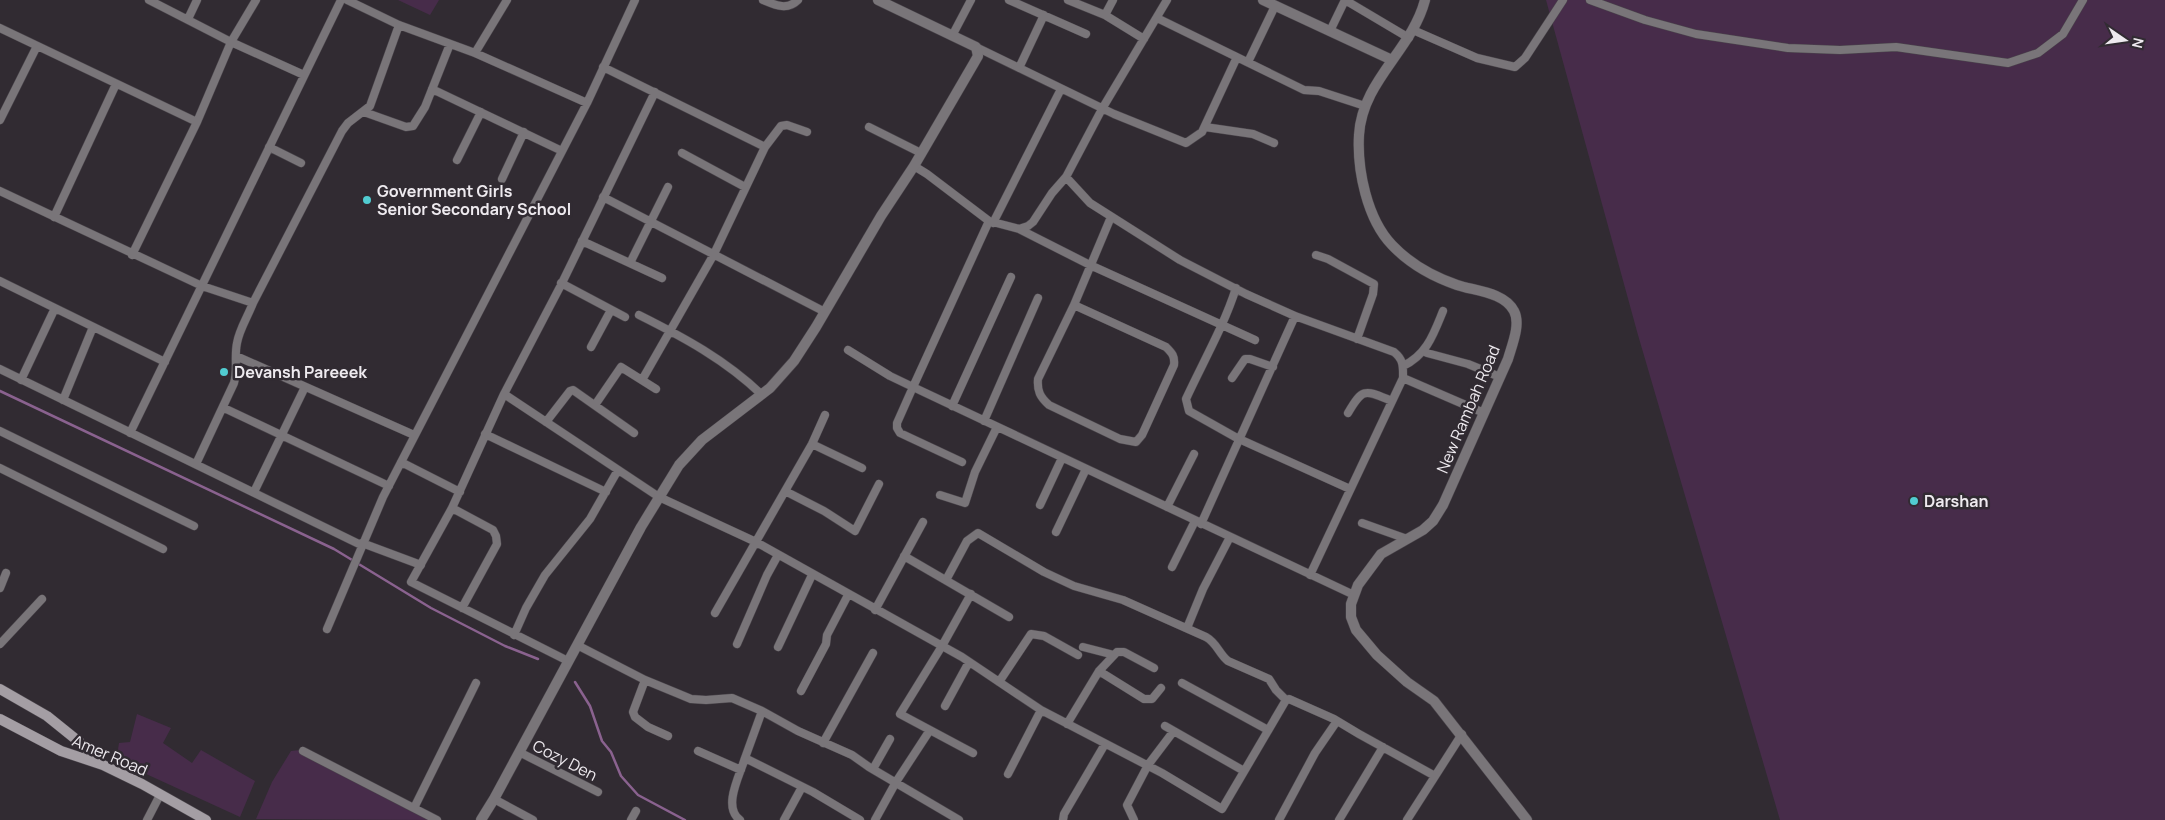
<svg xmlns="http://www.w3.org/2000/svg" width="2165" height="820" font-family="Manrope,sans-serif">
<style>
.green{fill:#472c4a}
.lines{fill:none;stroke-linecap:round;stroke-linejoin:round}
.stream{stroke:#8a628f;stroke-width:2.5}
.minor-casing{stroke:#4b464c;stroke-width:9}
.tertiary-casing{stroke:#4b464c;stroke-width:11}
.secondary-casing{stroke:#4b464c;stroke-width:11}
.minor{stroke:#797579;stroke-width:8}
.tertiary{stroke:#797579;stroke-width:10}
.secondary{stroke:#a49ea4;stroke-width:10}
.poi-dot{fill:#51ccd1;stroke:#312b32;stroke-width:2}
.labels{text-anchor:middle;stroke-width:5;stroke-linejoin:round;paint-order:stroke}
.poi-label{font-size:16px;font-weight:bold;fill:#eeeaef;stroke:#312b32;text-anchor:start}
.street-label{font-size:16px;fill:#eeeaef;stroke:#312b32}
</style>
<rect width="100%" height="100%" fill="#312b32"/>
<path class="green" d="M398 0H439L430 15Z
M1546 0H2165V820H1780L1638 335Z
M137 714 171 728 163 743 192 763 201 750 255 781 240 817 144 773 117 756 119 743 130 742Z
M300 750 431 820 256 819 272 782 291 751Z"/>
<g class="lines">
<path class="stream" d="M0 391 334 549 431 608 505 646 538 659
M575 682 590 706 602 741 611 752 621 776 638 795 685 820"/>
<defs>
<path id="minor" d="M149 0 231 42 304 75
M347 0 399 25 475 53 587 103
M763 0C775 5 787 11 798 0
M1009 0 1086 34
M1068 0 1105 15 1144 39
M1345 0 1409 38
M1590 0 1645 20 1696 34 1788 48 1840 50 1896 47 2008 63 2038 53 2063 34 2083 0
M1105 15 1113 0
M1157 18 1304 90 1319 91 1365 106
M188 19 197 0
M0 28 197 122
M1413 30 1477 58 1515 67 1525 58 1563 0
M1330 31 1345 0
M952 36 971 0
M976 47 1114 114 1186 143 1202 132 1237 57
M475 53 507 0
M1248 62 1275 6
M603 67 765 147
M1019 68 1044 15
M432 89 562 151
M364 112 406 127 413 126 425 107 450 44
M0 120 37 46
M869 127 921 153
M1205 127 1253 134 1274 143
M269 147 301 163
M682 153 745 187
M457 160 481 112
M914 166 927 174 989 221 1019 229 1028 226 1033 222 1052 193 1066 177 1102 109 1167 0
M1066 177 1090 203 1180 260 1246 294 1295 316 1394 352C1404 360 1403 367 1403 378L1310 575
M502 179 524 132
M0 191 202 286 253 303 342 131 348 123 370 106 399 25
M603 197 825 312
M54 217 116 84
M989 221 913 387 1354 595
M993 223 1061 89
M1019 229 1090 265 1255 340
M582 241 662 278
M132 255 197 122 231 42 256 0
M1316 255 1328 259 1374 284 1373 294 1357 339
M630 263 668 187
M0 281 165 362
M561 283 625 317
M1236 288C1224 326 1203 362 1186 399L1189 411 1237 438 1350 489
M1074 305 1038 379C1037 391 1040 397 1049 405L1120 439 1136 442 1142 435 1174 365C1175 356 1172 353 1166 347L1074 305 1111 217
M639 315C683 337 726 360 762 395
M591 347 611 310
M848 350 890 376 913 387 897 423V428L900 433 962 462
M1427 353 1468 364 1500 377
M236 356 414 435
M1403 366C1427 355 1434 333 1443 311
M0 369 361 545
M1232 378 1245 359H1250L1273 367
M1403 378 1484 413
M21 380 55 308
M642 380 714 254 765 147 781 126 787 125 807 132
M504 394 659 497 756 542 962 657 1041 710 1162 773 1222 809 1286 700 1289 699 1334 719 1359 734 1435 776
M63 400 93 327
M595 405 621 367 656 389
M952 406 1011 277
M224 408 389 486
M1348 413C1363 387 1365 390 1392 401
M984 421 1038 298
M546 422 570 391 573 390 634 433
M0 431 194 526
M130 433 341 0
M485 434 606 492
M812 444 862 468
M401 462 460 492
M196 464 234 383C238 369 234 357 237 343 239 330 248 316 253 303
M0 468 163 549
M785 491 824 511 855 531 879 484
M254 492 305 387
M940 495 965 503 975 472 997 427
M1040 505 1062 458
M1167 507 1194 454
M452 508 411 582 568 661
M1362 523 1407 539
M1201 524 1295 316
M1056 532 1086 469
M362 543 421 565
M904 556 1009 617
M1172 567 1195 521
M946 580 967 541 978 533 1044 572 1074 586 1123 600 1206 637C1217 643 1219 654 1228 661L1269 679 1276 690 1286 700
M0 588 6 573
M971 594 942 646 900 714 973 753
M462 608 497 544 496 536 493 530 452 508 504 394 561 285 655 92
M875 610 923 522
M715 613 812 444 825 415
M1187 628 1203 589 1230 537
M327 629 383 497 587 103 635 0
M514 635 526 608 545 575 590 519 618 470
M0 644 42 599
M737 644 767 575 778 555
M577 645 645 680 679 694 691 699 706 700 732 698 762 711
M778 647 812 575
M1083 647 1114 655
M1099 671 1144 699H1152L1161 688
M645 680 633 712 635 717 648 727 668 736
M999 682 1031 634 1044 636 1078 655
M1182 683 1268 730
M801 691 826 644 827 635 848 595
M945 706 969 662
M1067 724 1099 671 1117 652H1124L1154 668
M1165 726 1244 771
M823 743 873 653
M303 751 437 820
M698 751 741 770
M519 752 598 792
M745 758 762 711 798 731 852 755 869 767 959 820
M873 769 890 739
M1008 774 1041 710
M494 799 533 820
M414 808 476 683
M147 820 160 795
M631 820 636 811
M740 820C722 807 740 775 745 758L813 792 860 820
M784 820 802 787
M875 820 896 782 930 730
M1063 820 1064 814 1105 744
M1134 820 1127 805 1148 765 1173 732
M1279 820 1315 753 1337 721
M1339 820 1383 747
M1407 820 1462 734"/>
<path id="tertiary" d="M1263 0 1392 60
M1425 0C1412 50 1362 81 1359 135 1357 170 1367 219 1392 245 1409 263 1434 277 1457 285 1475 291 1504 292 1514 311 1521 324 1512 345 1508 359L1443 505 1433 521 1423 530 1381 554 1358 585 1351 604V617L1356 630 1377 655 1407 682 1434 701 1527 820
M481 820 494 799 641 527 679 465 702 440 770 388 794 361 816 327 881 216 914 166 974 63 978 56 976 47 878 0"/>
<path id="secondary" d="M0 689 47 716 83 745 100 763
M0 719 61 751 103 765 142 784 206 820"/>
</defs>
<use href="#minor" class="minor-casing"/>
<use href="#tertiary" class="tertiary-casing"/>
<use href="#secondary" class="secondary-casing"/>
<use href="#minor" class="minor"/>
<use href="#tertiary" class="tertiary"/>
<use href="#secondary" class="secondary"/>
</g>
<g class="poi-dot">
<circle cx="367" cy="200" r="5"/>
<circle cx="224" cy="372" r="5"/>
<circle cx="1914" cy="501" r="5"/>
</g>
<g class="labels">
<g class="poi-label">
<text x="377" y="197">Government Girls<tspan x="377" dy="18">Senior Secondary School</tspan></text>
<text x="234" y="378">Devansh Pareeek</text>
<text x="1924" y="507">Darshan</text>
</g>
<g class="street-label">
<text transform="translate(1468 409) rotate(-67)" y="6">New Rambah Road</text>
<text transform="translate(110 755) rotate(23)" y="6">Amer Road</text>
<text transform="translate(565 760) rotate(27)" y="6">Cozy Den</text>
</g>
</g>
<g transform="translate(2125 40) rotate(103)" stroke="#312b32" stroke-width="4" paint-order="stroke">
<path d="M0-4L9 19L0 12L-9 19Z" fill="#eeeaef"/>
<text y="-8" font-size="14" font-weight="bold" text-anchor="middle" fill="#eeeaef">N</text>
</g>
</svg>
